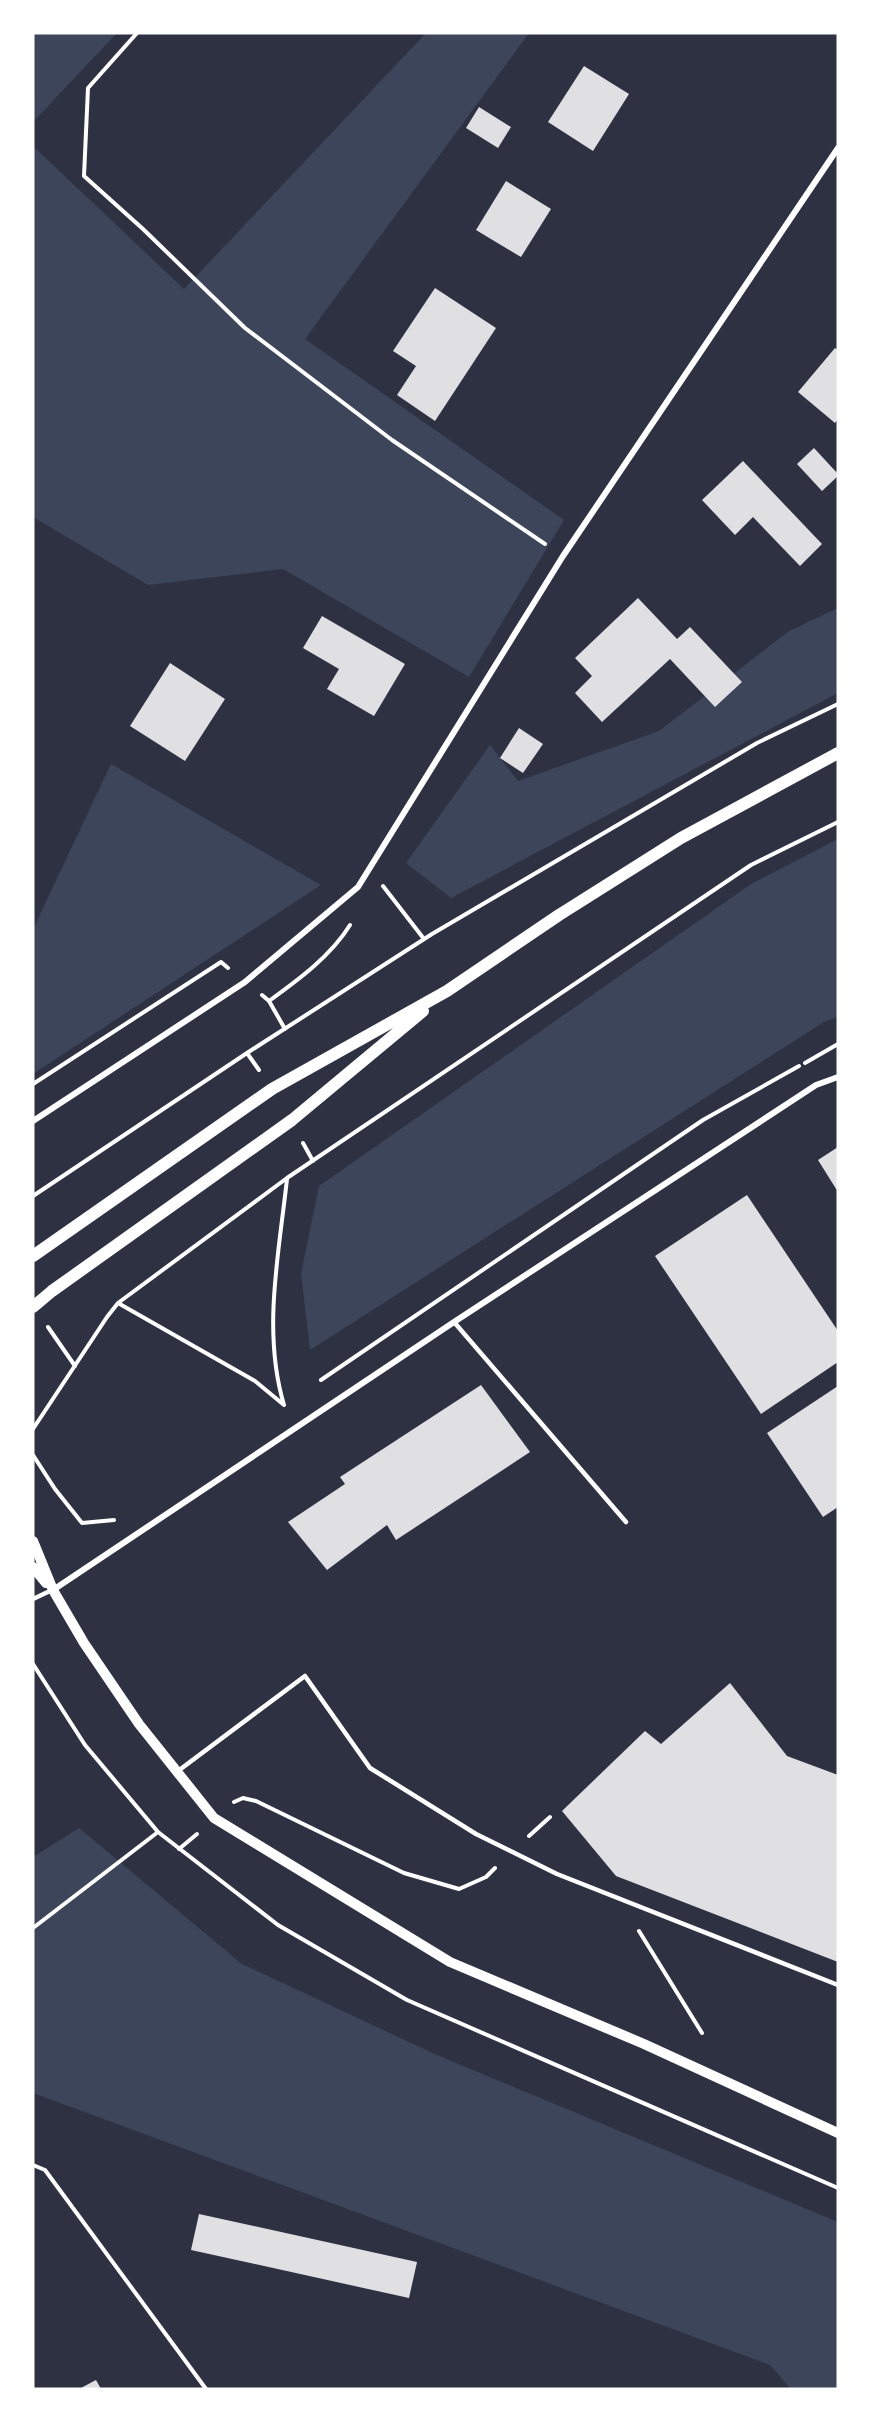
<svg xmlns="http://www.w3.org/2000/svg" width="871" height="2422" font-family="'Work Sans',sans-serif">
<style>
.green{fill:#3c4559}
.building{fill:#e0e0e3}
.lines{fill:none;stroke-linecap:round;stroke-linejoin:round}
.path{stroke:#fff;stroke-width:4}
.service{stroke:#fff;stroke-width:4.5}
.minor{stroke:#fff;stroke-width:6}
.tertiary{stroke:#fff;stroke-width:10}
.secondary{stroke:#fff;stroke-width:12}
</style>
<rect width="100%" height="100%" fill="#2d3142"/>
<path class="green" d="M33 33H117L33 122Z
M426 33H529L305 339 564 520 469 677 283 569 148 585 33 517V146L184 289Z
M838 608V693L451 898 406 863 490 745 518 781 659 731 789 631Z
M111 764 321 885 33 1074V929Z
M838 839V1017L824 1022 310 1350 301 1273 319 1186 751 884Z
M79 1828 242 1964 437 2055 838 2222V2389H791L770 2365 33 2093V1857Z"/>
<path class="building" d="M584 66 629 94 593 151 548 122Z
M479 107 511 127 498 148 466 128Z
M506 181 551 209 521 257 476 230Z
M435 288 496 328 435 421 397 395 416 366 393 351Z
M835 348 838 350V419L835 423 798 392Z
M814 448 838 474V476L822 491 797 464Z
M743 461 822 544 800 566 753 517 735 535 702 500Z
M638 598 677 639 690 627 742 682 715 707 670 659 602 722 575 693 592 676 575 658Z
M322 616 405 664 374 716 327 689 339 669 303 648Z
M170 663 225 699 185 761 130 726Z
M519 728 543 744 523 773 500 758Z
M838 1147V1192L818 1160Z
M747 1195 838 1331V1362L761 1414 655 1256Z
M481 1385 530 1452 396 1540 387 1525 327 1570 288 1522 345 1484 340 1477Z
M838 1386V1507L823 1517 767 1433Z
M730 1683 787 1756 838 1775V1962L616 1876 562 1811 645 1731 661 1744Z
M199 2214 417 2262 409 2298 191 2250Z
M96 2380 101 2389H79Z"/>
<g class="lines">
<path class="path" d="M137 33 88 88 84 176 143 229 245 328 392 440 545 544
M383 886 424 939
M262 995 269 1001C298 980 331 956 350 925
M269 1001 285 1029
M247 1053 259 1070
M805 1063 838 1044
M33 1084 221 962 228 968
M303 1143 313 1161
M33 1196 247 1053 432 934 757 743 838 704
M118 1303 255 1381 284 1405
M48 1327 75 1366
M321 1380 703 1120 799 1066
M284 1405C262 1332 279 1253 287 1179
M33 1429 107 1317 118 1303 287 1178 751 865 838 822
M33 1455 55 1489 82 1523 114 1520
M33 1664 85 1745 158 1832 278 1925 407 2000 838 2188
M234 1802 243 1798 256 1801 404 1873 459 1889 486 1877 495 1868
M529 1836 550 1817
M179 1849 197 1834
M33 1928 158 1832
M639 1931 702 2033
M33 2165 45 2170 206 2389"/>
<path class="service" d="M454 1322 626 1522
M33 1599 52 1590
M178 1771 305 1676 370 1768 476 1834 557 1874 838 1985"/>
<path class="minor" d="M33 1121 245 982 358 887 563 556 838 148
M53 1590 454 1322 816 1085 838 1077"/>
<path class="tertiary" d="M33 1541 53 1590 84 1643 139 1724 214 1818 450 1962 644 2044 838 2133
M33 1567 46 1583"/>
<path class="secondary" d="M33 1256 272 1089 447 991 559 915 681 838 838 753
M33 1307 52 1291 292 1120 423 1011"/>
</g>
<rect width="871" height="2422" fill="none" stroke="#ffffff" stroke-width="69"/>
</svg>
